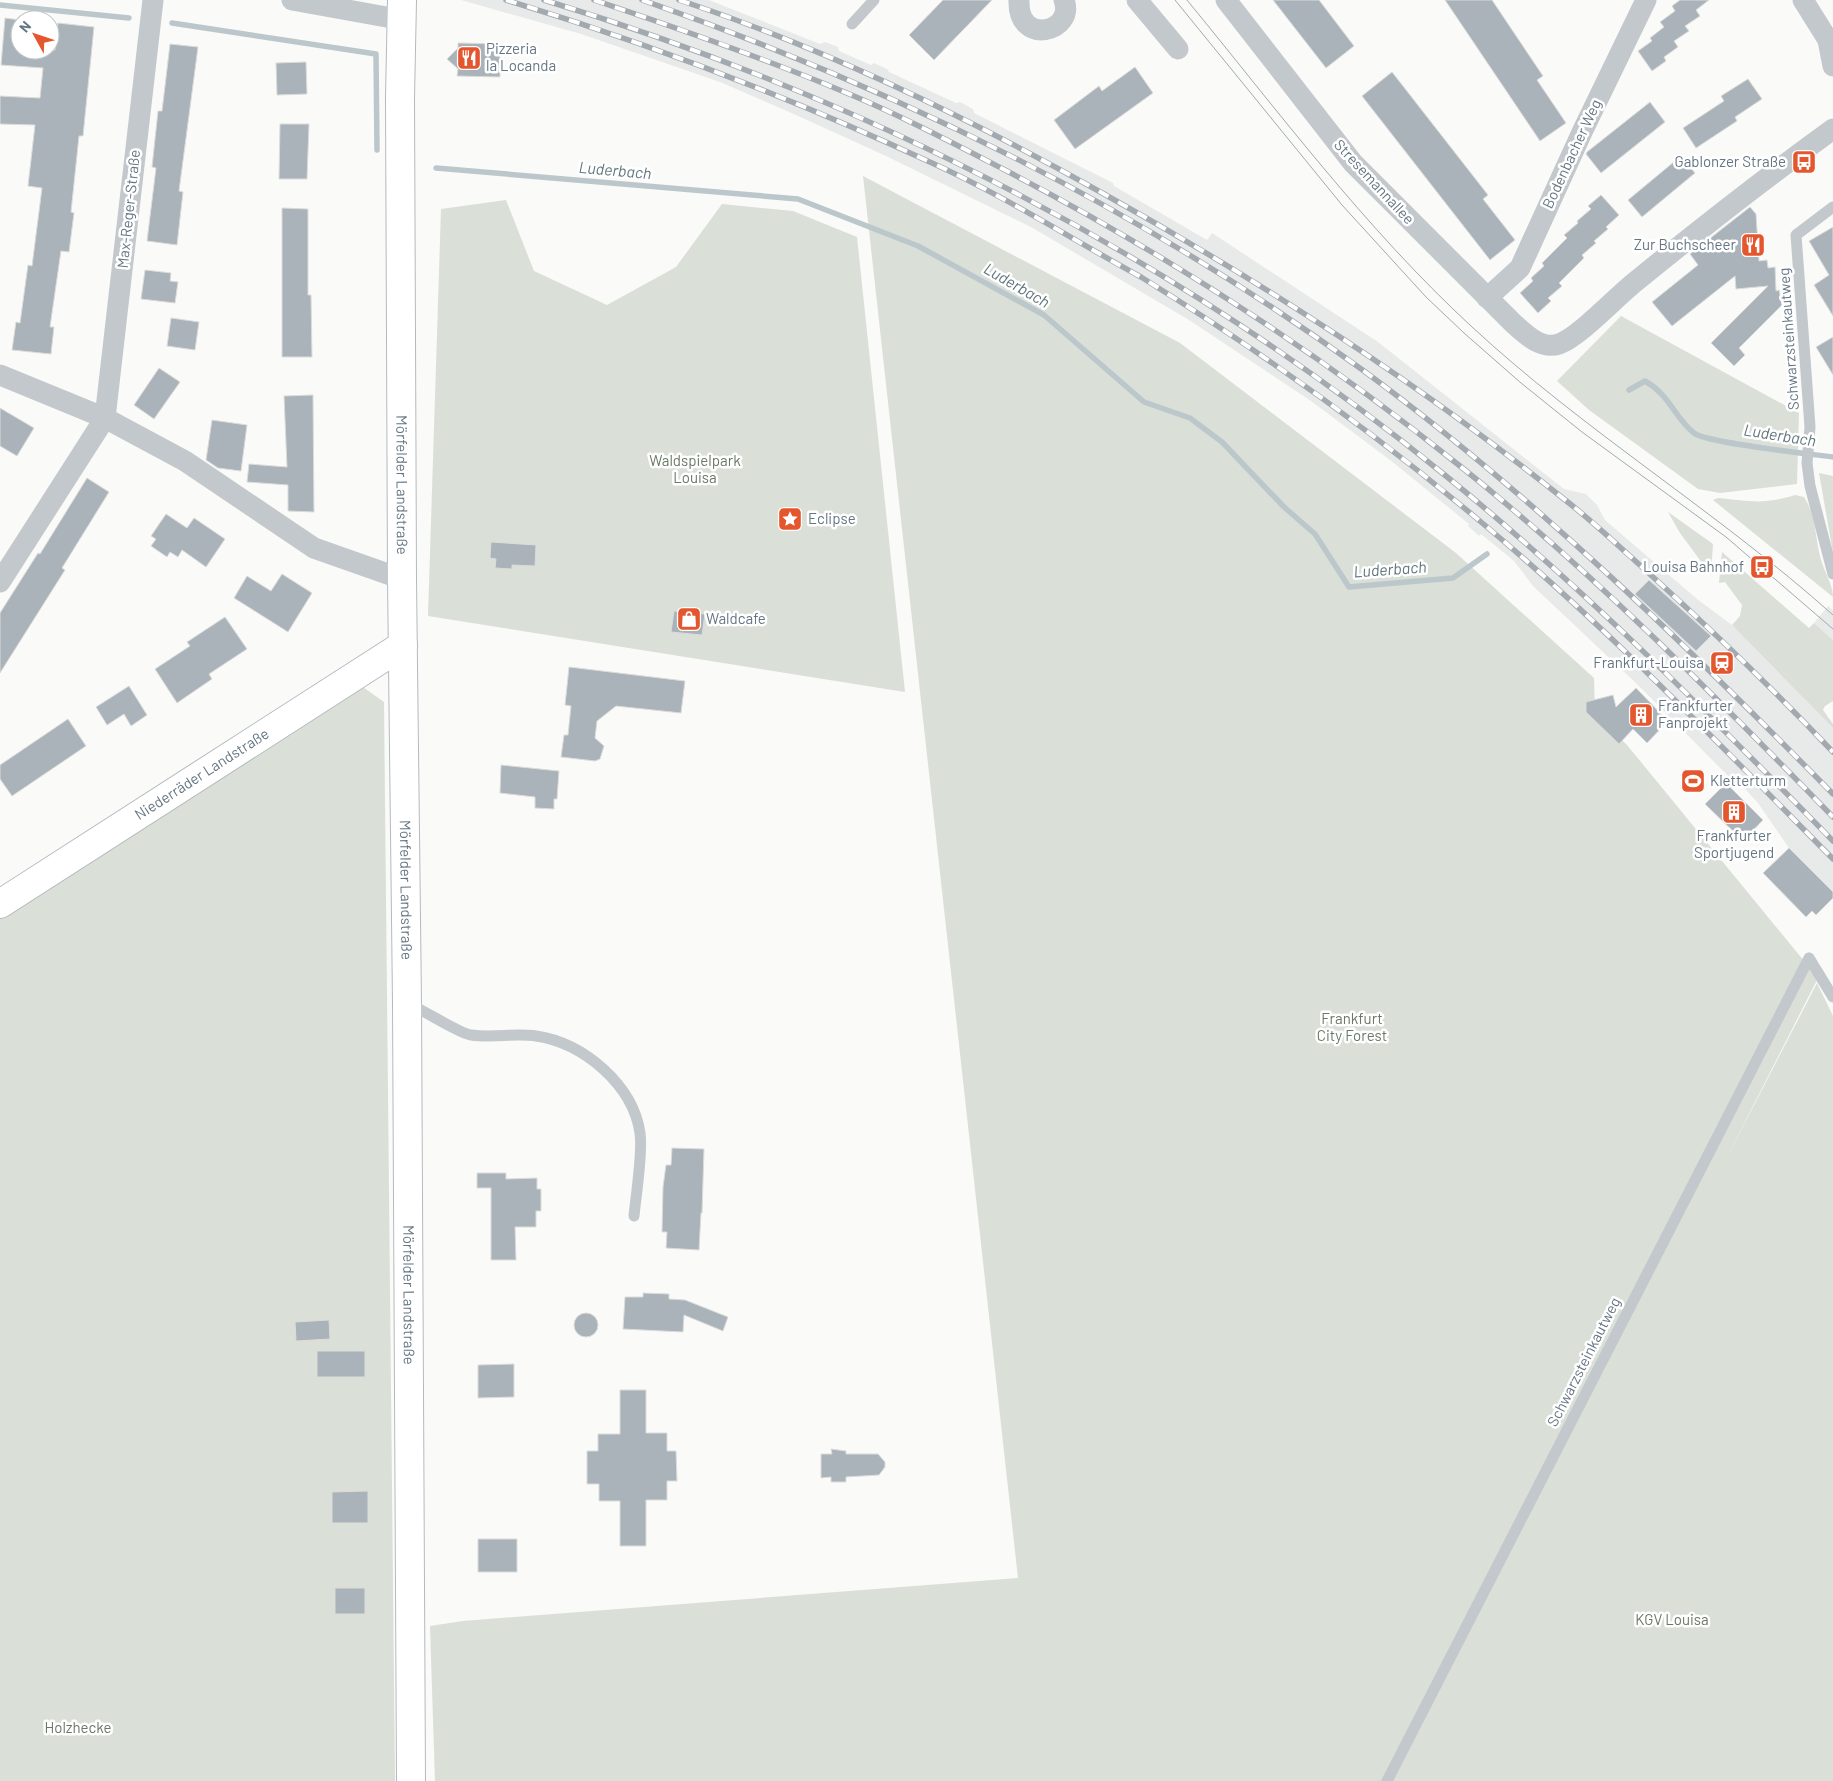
<svg xmlns="http://www.w3.org/2000/svg" width="1833" height="1781" font-family="Barlow,sans-serif">
<style>
.built{fill:#e8e9e9}
.green{fill:#dadfd7}
.lines{fill:none;stroke-linecap:round;stroke-linejoin:round}
.stream{stroke:#bbc7cb;stroke-width:5.5}
.building{fill:#aab3b9;stroke:#dcdcda}
.secondary-casing{stroke:#b3babf;stroke-width:30}
.lane{stroke:#c3c8cc;stroke-width:11}
.street{stroke:#c3c8cc;stroke-width:21}
.secondary{stroke:#fff;stroke-width:28}
.tram{stroke:#a2aab0;stroke-width:1}
.rail-casing{stroke:#a2aab0;stroke-width:5.5}
.rail{stroke:#fff;stroke-width:4;stroke-dasharray:11;stroke-linecap:butt}
.labels{text-anchor:middle;stroke-width:5;stroke-linejoin:round;paint-order:stroke}
.poi-label{font-size:15px;fill:#657683;stroke:#fff;text-anchor:start}
.street-label{font-size:15px;fill:#657683;stroke:#fff}
.park-label{font-size:15px;fill:#687a64;stroke:#fff}
.water-label{font-size:16px;font-style:italic;fill:#60757c;stroke:#fff}
</style>
<rect width="100%" height="100%" fill="#fafaf8"/>
<path class="built" d="M461 0H709L820 44 825 42 838 47 839 51 871 65 874 63 887 69 889 72 956 103 960 102 973 109 974 113 1113 183 1114 186 1207 240 1212 233 1378 342 1564 489 1586 494 1597 505 1605 520 1697 599 1732 625 1833 728V892L1789 848 1758 803 1746 790 1735 783 1637 684 1533 586 1514 561 1481 534 1479 536 1468 526 1469 524 1390 460 1311 401 1189 320 1031 227 886 156 796 115 720 82 581 34Z
M1828 606 1833 610V640L1814 623Z"/>
<path class="green" d="M863 176 1180 343 1456 553 1594 678 1595 713 1627 745 1818 978 1723 1165 1817 983 1833 1016V1781H435L430 1626 463 1621 1018 1578Z
M506 200 534 271 607 305 676 267 722 204 793 211 857 237 905 692 428 616 441 209Z
M1621 316 1799 413 1797 484 1720 493 1698 489 1589 410 1557 381Z
M1819 473 1833 476V553Z
M1795 495 1804 497C1816 515 1815 536 1820 556 1823 570 1833 584 1833 597L1713 500 1718 498C1750 501 1763 505 1795 495Z
M1668 512 1713 544 1711 575 1680 533Z
M1722 552 1809 628 1814 623 1833 640V701L1825 706 1823 710 1833 724V728L1732 625 1740 616 1742 605 1725 582 1719 583Z
M360 685 384 702 395 1781H0V916Z"/>
<g class="lines">
<path class="stream" d="M0 5 129 18
M172 23 376 54 377 150
M436 168 798 199 918 246 1044 315 1144 402 1190 418 1222 442 1284 507 1315 534 1349 587 1453 578 1487 554
M1629 390 1645 381C1670 395 1674 417 1694 433 1706 443 1811 454 1833 457"/>
</g>
<path class="building" d="M943 0H992L934 60 909 35Z
M1273 0H1319L1354 46 1326 68Z
M1445 0H1492L1543 76 1537 80 1566 123 1540 141Z
M1680 0H1709L1696 10 1700 16 1685 26 1689 31 1674 41 1678 47 1664 57 1666 61 1652 71 1638 51 1652 41 1650 38 1664 27 1660 22 1675 11 1672 6Z
M5 18 20 20V50H55L58 23 94 27 83 136H79L71 212 74 213 69 252 61 251 50 327H54L51 354 12 350 16 322 20 323 28 265 32 266 42 188 28 186 35 125 0 124V96L40 98 43 68 1 65Z
M458 43 500 44V77L457 76 458 69 447 59 458 48Z
M170 44 198 47 179 191 183 192 177 245 147 241 156 168 152 167 158 111H162Z
M306 62 307 94 277 95 276 63Z
M1135 67 1153 93 1075 149 1054 120 1099 86 1102 91Z
M1392 72 1488 195 1483 199 1515 240 1490 260 1362 96Z
M1748 79 1762 99 1735 117 1737 121 1696 148 1683 128 1724 101 1721 96Z
M1650 102 1665 122 1601 173 1586 154 1587 152Z
M280 124H309L307 179H279Z
M1681 156 1695 173 1642 217 1628 200Z
M1601 195 1619 215 1606 227 1608 229 1594 241 1596 243 1582 255 1584 258 1559 283 1562 286 1548 298 1551 301 1538 313 1520 293 1533 281 1531 278 1544 266 1542 263 1567 238 1564 235 1578 223 1577 221 1591 209 1588 206Z
M1750 207 1756 214 1759 261 1767 260 1768 268 1775 267 1776 291 1779 290 1782 305 1739 348 1745 355 1734 366 1711 343 1768 286 1736 289 1735 276 1672 326 1652 302 1698 265 1690 254Z
M282 208 308 209V295H311L312 357H282Z
M1833 227V316L1814 285 1829 275 1809 241Z
M145 270 171 273 170 281 178 282 175 303 141 299Z
M171 318 199 322 195 350 167 346Z
M1833 337V375L1816 347Z
M159 368 180 382 154 419 134 405Z
M313 395 314 512 288 511V485L247 482 249 464 287 467 284 396Z
M0 408 34 428 17 456 0 446Z
M212 420 247 425 241 471 218 468 206 460Z
M87 478 109 492 62 568 65 570 0 673V613L38 553 40 554Z
M166 514 187 528 194 518 225 539 206 567 182 550 178 557 170 552 167 557 151 546 156 539 151 536Z
M491 542 536 545 535 566 512 565V569L495 568 496 559 490 558Z
M282 574 312 593 288 632 234 598 247 576 271 591Z
M1649 580 1711 636 1696 651 1635 594Z
M674 611 705 614 702 635 671 632Z
M225 617 247 649 209 674 212 679 177 703 155 669 190 646 187 642Z
M569 667 685 681 681 713 616 706 597 721 595 738 604 746 600 759 595 761 561 757 564 735H568L571 706 565 705Z
M129 686 147 715 131 726 124 714 107 725 96 707Z
M1636 688 1668 721 1647 743 1633 729 1619 744 1586 712V702L1613 695 1616 707Z
M68 719 86 746 12 796 0 779V765Z
M501 765 559 771 557 799H554V809L535 808V797L500 793Z
M1726 783 1763 820 1743 841 1705 804Z
M1789 848 1833 892V898L1816 915 1812 911 1806 917 1763 873Z
M672 1148 704 1149 702 1213H701L699 1250 666 1248 667 1232H662L663 1187 666 1165H671Z
M477 1173H506V1179L537 1178V1189H541V1211H536V1227H515L516 1260H491V1188H477Z
M643 1293 669 1294V1299L685 1300 728 1317 723 1331 684 1315 683 1332 623 1329 625 1297H643Z
M574 1325a12 12 0 1 1 24 0a12 12 0 1 1-24 0Z
M329 1320 330 1339 296 1341 295 1322Z
M317 1351H365V1377H317Z
M514 1364V1397L478 1398V1365Z
M620 1390H646V1433H667V1451H676L677 1481H667V1500H646V1546H620V1501H599V1484H587V1451H598V1434H620Z
M831 1449 846 1451V1454H878L885 1462V1467L879 1475 846 1477V1482H831V1477L821 1478V1454H832Z
M368 1491V1523H332V1492Z
M478 1539H517V1572H478Z
M335 1588H365V1614H335Z"/>
<g class="lines">
<defs>
<g id="secondary">
<path id="s1" d="M402 0 400 98 402 579 407 1003 411 1781"/>
<path id="s2" d="M0 904 403 645"/>
</g>
</defs>
<use href="#secondary" class="secondary-casing"/>
<path class="lane" d="M852 24 874 0
M1833 207 1796 235 1810 427 1807 463 1810 486 1833 574
M1809 958 1833 997
M407 1003C422 1009 460 1034 471 1035 493 1038 515 1033 536 1036 584 1043 633 1085 640 1133 643 1153 636 1194 634 1216
M1387 1781 1809 958"/>
<path class="street" d="M292 0 403 20
M1019 0C1017 47 1076 32 1064 0
M1137 0 1178 49
M1226 0 1353 163 1513 323C1525 334 1541 350 1559 344 1579 337 1616 297 1635 282 1700 229 1765 178 1833 129
M1803 0 1828 40 1833 66
M1487 298 1520 268 1583 130 1646 0
M0 375 105 418 185 461 314 548 402 579
M0 582 105 418 153 0"/>
<use href="#secondary" class="secondary"/>
<path class="tram" d="M1175 0 1342 205 1426 297 1464 333 1521 383 1582 432 1726 537 1833 629
M1187 0C1278 111 1365 228 1471 326 1584 431 1718 512 1833 615"/>
<defs>
<path id="rail" d="M506 0C651 44 794 99 932 163 1003 195 1073 240 1141 277 1260 351 1374 432 1481 522 1606 626 1719 744 1833 859
M544 0C870 99 1181 260 1446 476 1584 588 1709 714 1833 841
M594 0C677 28 761 57 842 91 898 114 951 142 1005 170 1166 254 1318 352 1460 466 1593 572 1714 695 1833 817
M642 0C898 89 1144 211 1364 371 1534 496 1685 644 1833 794
M679 0C827 49 969 118 1104 194 1267 285 1424 387 1569 503 1598 526 1625 552 1653 577 1715 633 1775 691 1833 752"/>
</defs>
<use href="#rail" class="rail-casing"/>
<use href="#rail" class="rail"/>
</g>
<defs>
<symbol id="restaurant-square" viewBox="-11 -11 22 22"><rect x="-9" y="-9" width="18" height="18" rx="4" fill="#e4572e" stroke="#fff"/><path d="M-5-6h1v4h1v-4h1v4h1v-4h1v5L-1.5 .5V6h-2V.5L-5-1ZM5-6V6H3V1.5H1.5Q1.5-4 5-6Z" fill="#fff"/></symbol>
<symbol id="bus-square" viewBox="-11 -11 22 22"><rect x="-9" y="-9" width="18" height="18" rx="4" fill="#e4572e" stroke="#fff"/><path d="M-5-6H5V4H4V6H2V4H-2V6H-4V4H-5ZM-3.5-4V0h7V-4ZM-3.5 1.2v1.5H-2V1.2ZM2 1.2v1.5H3.5V1.2Z" fill="#fff"/></symbol>
<symbol id="sight-square" viewBox="-11 -11 22 22"><rect x="-9" y="-9" width="18" height="18" rx="4" fill="#e4572e" stroke="#fff"/><path d="M0-6L1.8-2.2L6-1.7L2.9 1.2L3.7 5.4L0 3.3L-3.7 5.4L-2.9 1.2L-6-1.7L-1.8-2.2Z" fill="#fff"/></symbol>
<symbol id="shop-square" viewBox="-11 -11 22 22"><rect x="-9" y="-9" width="18" height="18" rx="4" fill="#e4572e" stroke="#fff"/><path d="M-5-2.5h2.3a2.7 3.5 0 0 1 5.4 0H5L5.5 6h-11ZM-1.5-2.5h3a1.5 2.3 0 0 0-3 0Z" fill="#fff"/></symbol>
<symbol id="station-square" viewBox="-11 -11 22 22"><rect x="-9" y="-9" width="18" height="18" rx="4" fill="#e4572e" stroke="#fff"/><path d="M-3-6H3Q5-6 5-4V2Q5 4 3 4L4.5 6H3L1.5 4h-3L-3 6H-4.5L-3 4Q-5 4-5 2V-4Q-5-6-3-6ZM-3.5-4v3h7v-3ZM-3.5 1v1.5H-2V1ZM2 1v1.5H3.5V1Z" fill="#fff"/></symbol>
<symbol id="building-square" viewBox="-11 -11 22 22"><rect x="-9" y="-9" width="18" height="18" rx="4" fill="#e4572e" stroke="#fff"/><path d="M-4-6H4V6H1V3H-1V6H-4ZM-2.5-4.3h1.7v1.8h-1.7ZM.8-4.3h1.7v1.8H.8ZM-2.5-1h1.7V.8h-1.7ZM.8-1h1.7V.8H.8Z" fill="#fff"/></symbol>
<symbol id="stadium-square" viewBox="-11 -11 22 22"><rect x="-9" y="-9" width="18" height="18" rx="4" fill="#e4572e" stroke="#fff"/><path d="M0-5a6.5 5 0 1 0 0 10a6.5 5 0 1 0 0-10ZM-3.5-1.8h7v3.6h-7Z" fill="#fff"/></symbol>
</defs>
<g fill-rule="evenodd">
<use href="#restaurant-square" x="455" y="44" width="28" height="28"/>
<use href="#bus-square" x="1790" y="148" width="28" height="28"/>
<use href="#restaurant-square" x="1739" y="231" width="28" height="28"/>
<use href="#sight-square" x="776" y="505" width="28" height="28"/>
<use href="#bus-square" x="1748" y="553" width="28" height="28"/>
<use href="#shop-square" x="675" y="605" width="28" height="28"/>
<use href="#station-square" x="1708" y="649" width="28" height="28"/>
<use href="#building-square" x="1627" y="701" width="28" height="28"/>
<use href="#stadium-square" x="1679" y="767" width="28" height="28"/>
<use href="#building-square" x="1720" y="798" width="28" height="28"/>
</g>
<g class="labels">
<g class="poi-label">
<text x="486" y="54">Pizzeria<tspan x="486" dy="17">la Locanda</tspan></text>
<text x="1786" y="167" text-anchor="end">Gablonzer Straße</text>
<text x="1736" y="250" text-anchor="end">Zur Buchscheer</text>
<text x="808" y="524">Eclipse</text>
<text x="1744" y="572" text-anchor="end">Louisa Bahnhof</text>
<text x="706" y="624">Waldcafe</text>
<text x="1704" y="668" text-anchor="end">Frankfurt-Louisa</text>
<text x="1658" y="711">Frankfurter<tspan x="1658" dy="17">Fanprojekt</tspan></text>
<text x="1710" y="786">Kletterturm</text>
<text x="1734" y="841" text-anchor="middle">Frankfurter<tspan x="1734" dy="17">Sportjugend</tspan></text>
</g>
<g class="street-label">
<text transform="translate(1572 154) rotate(-65)" y="5">Bodenbacher Weg</text>
<text transform="translate(1374 182) rotate(47)" y="5">Stresemannallee</text>
<text transform="translate(129 209) rotate(-84)" y="5">Max-Reger-Straße</text>
<text transform="translate(1789 339) rotate(-94)" y="5">Schwarzsteinkautweg</text>
<text dy="5" stroke="none"><textPath href="#s1" startOffset="485">Mörfelder Landstraße</textPath></text>
<text dy="5" stroke="none"><textPath href="#s2" startOffset="240">Niederräder Landstraße</textPath></text>
<text dy="5" stroke="none"><textPath href="#s1" startOffset="890">Mörfelder Landstraße</textPath></text>
<text dy="5" stroke="none"><textPath href="#s1" startOffset="1295">Mörfelder Landstraße</textPath></text>
<text transform="translate(1584 1362) rotate(-63)" y="5">Schwarzsteinkautweg</text>
</g>
<g class="park-label">
<text x="695" y="466">Waldspielpark<tspan x="695" dy="17">Louisa</tspan></text>
<text x="1352" y="1024">Frankfurt<tspan x="1352" dy="17">City Forest</tspan></text>
<text x="1672" y="1625">KGV Louisa</text>
<text x="78" y="1733">Holzhecke</text>
</g>
<g class="water-label">
<text transform="translate(615 170) rotate(5)" y="6">Luderbach</text>
<text transform="translate(1017 285) rotate(30)" y="6">Luderbach</text>
<text transform="translate(1780 435) rotate(9)" y="6">Luderbach</text>
<text transform="translate(1390 569) rotate(-4)" y="6">Luderbach</text>
</g>
</g>
<g transform="translate(35 35) rotate(310)"><circle r="24" fill="#ffffff" stroke="#c1c8cd"/>
<path d="M0-4L9 19L0 12L-9 19Z" fill="#e4572e"/>
<text y="-8" font-size="14" font-weight="bold" text-anchor="middle" fill="#657683">N</text>
</g>
</svg>
